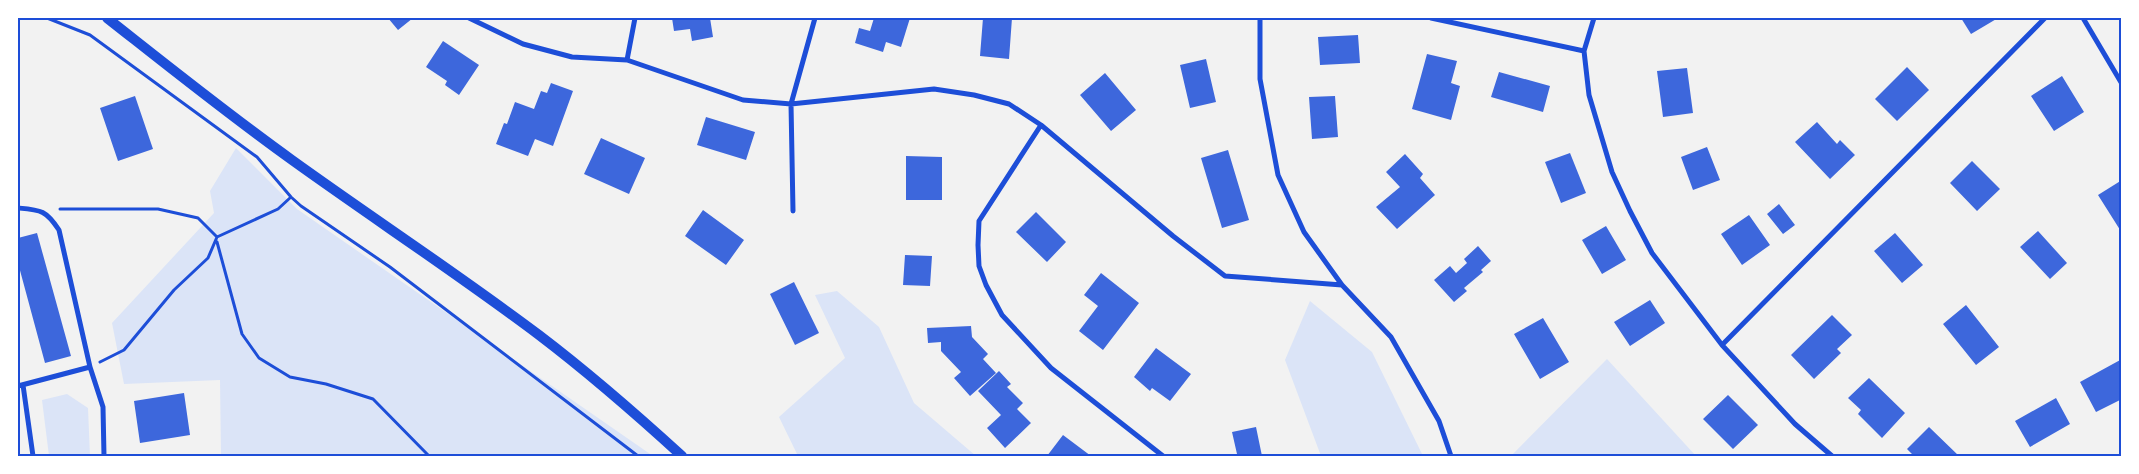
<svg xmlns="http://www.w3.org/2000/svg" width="2139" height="474" font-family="'Playfair Display',serif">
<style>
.green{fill:#dbe4f7}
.building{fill:#3d67dc}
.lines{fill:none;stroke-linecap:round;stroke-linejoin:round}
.path{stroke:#1d4ed8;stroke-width:3}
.minor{stroke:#1d4ed8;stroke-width:5}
.secondary{stroke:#1d4ed8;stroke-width:10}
.neatline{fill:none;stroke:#1d4ed8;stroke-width:2}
</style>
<rect width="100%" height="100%" fill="#f2f2f2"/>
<path class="green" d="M236 148 297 209 653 456H221L220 380 124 384 112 323 214 213 210 191Z
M837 291 879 327 914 403 976 456H798L779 417 845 358 815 295Z
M1310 301 1372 352 1423 456H1321L1285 360Z
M1607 359 1696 456H1511Z
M67 394 88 408 90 456H49L42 400Z"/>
<path class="building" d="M388 18H413L398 30Z
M672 18H710L713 37 692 41 690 29 674 31Z
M874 18H910L901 47 886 42 883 52 855 43 859 28 870 31Z
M983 18H1012L1009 59 980 56Z
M1961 18H1998L1971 34Z
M1358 35 1360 63 1320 65 1318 37Z
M443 41 479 65 459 95 445 85 447 81 426 67Z
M1427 54 1457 61 1451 83 1460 86 1451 120 1412 109Z
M1206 59 1216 102 1190 108 1180 65Z
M1907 67 1929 90 1897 121 1875 99Z
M1687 68 1693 113 1663 117 1657 71Z
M1499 72 1550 86 1543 112 1491 97Z
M1105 73 1136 110 1111 131 1080 95Z
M2062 76 2084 112 2054 131 2031 96Z
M551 83 573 91 553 146 535 139 528 156 496 144 504 123 507 124 515 102 534 109 541 91 547 93Z
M135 96 153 149 118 161 100 108Z
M1335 96 1338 137 1312 139 1309 97Z
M706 117 755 132 746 160 697 145Z
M1817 122 1837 144 1840 140 1855 155 1830 179 1795 142Z
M601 138 645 158 629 194 584 174Z
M1707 147 1720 180 1693 190 1681 157Z
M1228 150 1249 220 1222 228 1201 158Z
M1570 153 1586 193 1561 203 1545 162Z
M1405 154 1423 174 1420 178 1435 195 1397 229 1376 207 1400 187 1386 172Z
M906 156 942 157V200H906Z
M1972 161 2000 189 1977 211 1950 183Z
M2122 180V233L2098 195Z
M1779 204 1795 225 1783 234 1767 214Z
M703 210 744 240 726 265 685 236Z
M1036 212 1066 242 1047 262 1016 232Z
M1749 215 1770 245 1742 265 1721 234Z
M1606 226 1626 260 1602 274 1582 240Z
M2038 231 2067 263 2050 279 2020 247Z
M37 233 71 356 45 363 18 263V238Z
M1895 233 1923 265 1902 283 1874 251Z
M1478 246 1491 261 1481 270 1483 272 1464 288 1467 291 1454 302 1434 280 1450 266 1456 273 1467 263 1464 259Z
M905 255 932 256 930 286 903 285Z
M1101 273 1139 303 1103 350 1079 331 1098 306 1084 295Z
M794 282 819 333 795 345 770 294Z
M1650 300 1665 323 1630 346 1614 322Z
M1966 305 1999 347 1976 365 1943 324Z
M1832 315 1852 335 1837 349 1841 353 1814 379 1791 355Z
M1543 318 1569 362 1540 379 1514 334Z
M971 326 972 337 988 354 983 359 996 373 970 396 954 378 961 372 941 351V342L928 343 927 328Z
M1156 348 1191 374 1170 401 1152 388 1150 391 1134 377Z
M2122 359V399L2096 412 2080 382Z
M999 371 1011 384 1007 387 1023 403 1017 409 1031 423 1005 448 987 428 1001 415 978 391Z
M1869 378 1905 413 1882 438 1858 414 1861 410 1848 398Z
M184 393 190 435 140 443 134 401Z
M1728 395 1758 425 1733 449 1703 419Z
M2056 398 2070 424 2030 447 2015 421Z
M1256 427 1262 456H1232L1231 455 1237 454 1232 432Z
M1929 427 1959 456H1914L1907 449Z
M1063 435 1091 456H1047Z"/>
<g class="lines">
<path class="path" d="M47 18 90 35 257 157 291 197 301 206 390 267 638 456
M60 209H158L198 218 217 237 278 209 291 197
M217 242 242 334 259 358 290 377 326 384 373 399 429 456
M100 362 124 350 174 290 208 258 217 237"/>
<path class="minor" d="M469 18 523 44 572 57 627 60 743 100 791 104 934 89 974 95 1009 104 1041 125 1173 236 1225 276 1342 285
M1260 18V79L1278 175 1304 232 1342 285 1391 337 1439 421 1451 456
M1431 18 1584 51
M1594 18 1584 51 1589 95 1612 172 1630 211 1652 253 1722 345 1795 424 1832 456
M2083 18 2122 84
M627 60 635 18
M1041 125 979 221 978 245 979 266 986 285 1002 315 1051 368 1163 456
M18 208C41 210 46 210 59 230L90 367 103 407 104 456
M793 211 791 104 815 18
M1722 345 2045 18
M23 385 33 456
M18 386 90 367"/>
<path class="secondary" d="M107 18C168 66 229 115 292 160 374 219 458 274 539 335 589 373 636 414 682 456"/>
</g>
<rect width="2139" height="474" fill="none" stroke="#ffffff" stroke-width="38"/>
<rect x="19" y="19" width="2101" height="436" class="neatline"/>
</svg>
